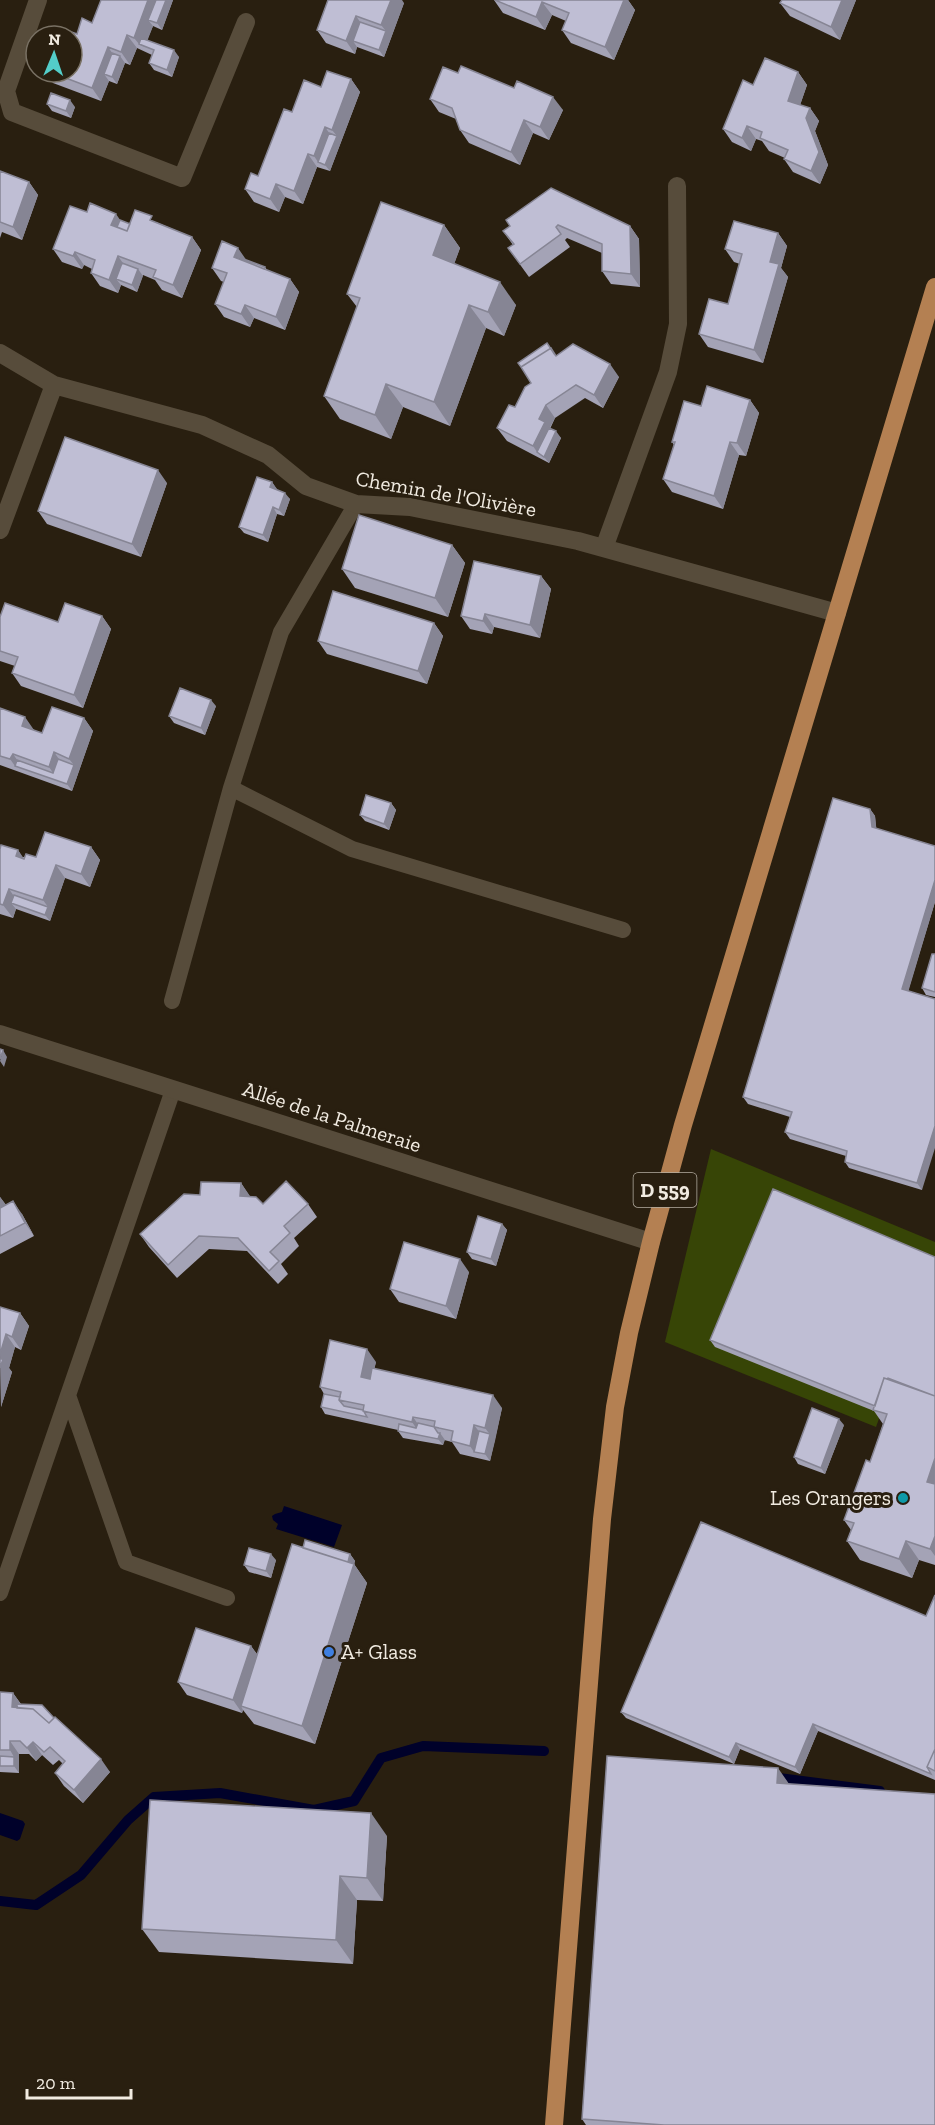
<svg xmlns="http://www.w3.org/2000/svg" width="935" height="2125" font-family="'Zilla Slab',serif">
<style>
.green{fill:#374506}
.water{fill:#00012a}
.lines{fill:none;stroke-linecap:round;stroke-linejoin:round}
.stream{stroke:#00012a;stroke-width:10}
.lane{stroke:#574c3b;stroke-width:16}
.street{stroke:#574c3b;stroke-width:18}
.primary{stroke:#b48052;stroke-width:18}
.wall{fill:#a4a3b6}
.shaded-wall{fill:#868594}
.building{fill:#bfbed4;stroke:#868594;stroke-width:1.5}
.culture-dot{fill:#0f9aa8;stroke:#291f10;stroke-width:2}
.shop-dot{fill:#3f7fe0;stroke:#291f10;stroke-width:2}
.labels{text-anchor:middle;stroke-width:6;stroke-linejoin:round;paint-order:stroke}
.shield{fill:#291f10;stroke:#b5aea2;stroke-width:1.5}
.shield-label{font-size:20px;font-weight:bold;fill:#f1ebe1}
.street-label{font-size:21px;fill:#f1ebe1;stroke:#291f10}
.poi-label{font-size:21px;fill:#f1ebe1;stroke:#291f10;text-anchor:end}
</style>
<rect width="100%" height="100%" fill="#291f10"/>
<path class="green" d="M711 1149 935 1242V1262L876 1427 665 1342Z"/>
<path class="water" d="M284 1506 342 1525 334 1547 276 1529 278 1524 273 1520 272 1516 275 1514 282 1512Z
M0 1813 23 1821 25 1824 20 1839 17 1841 0 1835Z"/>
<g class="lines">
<path class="stream" d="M771 1777 880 1791
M0 1901 36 1905 81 1875 128 1820 154 1797 220 1793 314 1810 354 1801 381 1758 423 1746 544 1751"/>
<path class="lane" d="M231 788 352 849 623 930
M172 1001 231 788 281 632 356 504
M68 1395 126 1562 227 1598
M0 1593 173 1090"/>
<path class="street" d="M38 0 6 91 12 112 182 178 246 22
M0 353 54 385 202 425 268 455 306 486 356 504 410 507 578 541 837 613
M0 530 54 385
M604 548 668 372 678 324 677 186
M0 1034 651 1242"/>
<path class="primary" d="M554 2125 602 1519 615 1407 629 1333 651 1242 683 1125 935 287"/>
</g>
<path class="wall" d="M101 0H173L162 30 153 26 147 40 179 57 172 77 154 70 149 63 152 55 137 48 130 65 125 63 117 84 109 81 101 101 53 83 45 72H72L77 34 92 23Z
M328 0 404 3 384 57 357 47 355 54 326 43 317 30Z
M494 0H628L635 10 614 60 571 43 562 30 566 21 552 15 545 30 503 13Z
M782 0H856L840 40 790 16 780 3Z
M798 72 807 85 800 105 810 108 819 121 815 131 828 165 820 184 793 172 784 159 785 158 769 151 762 141 756 139 751 151 732 142 723 129 753 85Z
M458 73 563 110 549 140 533 133 520 165 469 143 460 130 456 119 439 112 430 99Z
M351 79 360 92 330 171 317 167 303 204 285 197 279 212 254 202 245 189 258 176 294 107 321 87Z
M47 104 75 107 71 118 52 111Z
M0 171 29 182 38 195 22 240 2 232 0 238Z
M87 212 130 224 156 222 192 237 201 250 182 298 162 290 155 280 143 275 137 292 121 285 118 293 100 286 91 273 92 269 84 265 82 269 62 262 53 249Z
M506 220 630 226 639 239 640 287 611 284 602 271V253L567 238 565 240 570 247 529 277 508 248 513 245 503 231 510 226Z
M444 225 460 248 454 264 516 305 504 336 486 328 450 426 403 407 391 439 340 419 324 396 357 307 347 294Z
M778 233 787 246 781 268 788 277 763 363 708 347 699 334 728 304 740 264 734 262 725 249Z
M246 260 265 267 267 270 290 279 299 292 285 330 254 318 250 327 224 317 215 304 224 282 221 281 212 268Z
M556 356 619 377 603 408 585 398 555 418 550 429 561 438 549 463 507 441 497 428 515 407 531 383Z
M750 400 759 413 746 456 739 455 723 509 672 492 663 479 674 445 672 442 701 406Z
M272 482 277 490 290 499 284 516 277 514 268 542 244 533 239 527Z
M167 483 141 557 47 524 38 511Z
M452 545 465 563 448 617 355 588 342 569Z
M541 576 551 589 540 638 494 627 492 634 470 629 461 616Z
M102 616 111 629 83 708 21 686 12 673 15 666 0 661V617L58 622Z
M434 623 443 636 427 684 327 654 318 641Z
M216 706 205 735 174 723 169 716Z
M0 708 34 730 42 733 84 718 93 731 72 791 0 765Z
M391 803 396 810 389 830 365 821 360 815Z
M870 809 875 816 876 828 935 902 908 991 922 1190 849 1168 845 1162 846 1156 790 1139 785 1132 790 1117 748 1104 743 1097Z
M91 847 100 860 90 887 65 878 50 921 16 909 13 918 0 914V849L18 850 22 857H36Z
M935 954V997L926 995 922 988Z
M241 1183 250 1197 263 1204H308L317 1217 294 1238 299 1246 281 1264 288 1274 278 1284 247 1251 209 1249 177 1278 149 1247 140 1234 200 1195Z
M0 1197 6 1205 22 1214 34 1236 0 1254Z
M502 1224 507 1230 496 1266 472 1259 467 1252Z
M935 1257V1565L919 1560 912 1578 860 1560 847 1541 851 1530 844 1520 870 1462 883 1424 874 1411 715 1347 710 1340Z
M469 1272 456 1319 399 1302 390 1289Z
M0 1307 20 1313 29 1326 21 1350 15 1347 9 1368 12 1372 1 1407Z
M376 1362 374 1369 502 1408 490 1461 460 1454 452 1442 444 1440 443 1445 403 1438 398 1431V1430L325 1414 321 1407 324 1394 320 1387Z
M844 1425 825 1474 798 1464 794 1457Z
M303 1548 350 1554 355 1561 354 1564 367 1583 315 1744 254 1724 243 1710 242 1713 187 1695 178 1682 251 1646 257 1654Z
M276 1560 271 1578 249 1572 244 1565Z
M935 1595V1780L818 1731 800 1774 740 1749 734 1764 626 1718 621 1712 926 1616Z
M0 1692 13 1693 21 1704 110 1772 83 1803 64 1786 55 1773 63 1764 59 1760 53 1765 42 1755 36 1761 29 1754H19V1773L0 1772Z
M789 1784 935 2125H586L582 2119Z
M387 1836 383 1901 357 1900 353 1964 159 1952 142 1929Z"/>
<path class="shaded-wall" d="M148 0H163L148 20 153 26 145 47 139 44 134 38Z
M166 0H173L162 30 157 23Z
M391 0H402L404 3 384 57 379 50 386 31 381 25Z
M624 0H628L635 10 614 60 605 47Z
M842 0H856L840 40 831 27Z
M542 2 552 15 545 30 536 17Z
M356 16 365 29 353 41 357 47 355 54 346 41Z
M127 35 137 48 130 65 121 52Z
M108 47 117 60 104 74 109 81 101 101 92 88Z
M174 50 179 57 172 77 167 70Z
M120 56 125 63 117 84 112 77Z
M798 72 807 85 797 114 788 101Z
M351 79 360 92 330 171 325 165 337 136 332 130Z
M553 97 563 110 549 140 540 127Z
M70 100 75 107 71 118 66 111Z
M810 108 819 121 815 131 828 165 820 184 811 171 806 118Z
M524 120 533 133 520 165 511 152Z
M747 126 756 139 751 151 742 138Z
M325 127 334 140 318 162 314 156Z
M308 154 317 167 303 204 294 191Z
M29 182 38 195 22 240 13 227Z
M276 184 285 197 279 212 270 199Z
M116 214 125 227 116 231 111 225Z
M444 225 460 248 449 278 433 255Z
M630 226 639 239 640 287 631 274Z
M778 233 787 246 781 268 788 277 763 363 754 350 770 262Z
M192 237 201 250 182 298 173 285Z
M238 248 247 261 234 257Z
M75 252 84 265 82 269 73 256Z
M118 256 127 269 116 279 121 285 118 293 109 280Z
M138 269 143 276 137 292 132 285Z
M290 279 299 292 285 330 276 317Z
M500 282 516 305 504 336 488 312Z
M245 305 254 318 250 327 241 314Z
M469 305 486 328 450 426 434 402Z
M610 364 619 377 603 408 594 395Z
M386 384 403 407 391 439 375 415Z
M750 400 759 413 746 456 737 443Z
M546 405 555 418 537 452 533 446 539 419Z
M556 431 561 438 549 463 544 457Z
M730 442 739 455 723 509 714 496Z
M158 470 167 483 141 557 132 544Z
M272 482 277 489 275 494 270 487Z
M285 493 290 499 284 516 279 510Z
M273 507 277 514 268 542 263 535Z
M452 545 465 563 448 617 435 598Z
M541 576 551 589 540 638 530 625Z
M485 614 494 627 492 634 483 621Z
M102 616 111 629 83 708 74 695Z
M434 623 443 636 427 684 418 671Z
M211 700 216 706 205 735 201 728Z
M25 717 34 730 31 739 22 726Z
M84 718 93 731 72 791 67 784 74 765 69 759Z
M54 752 63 765 58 780 49 767Z
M13 754 22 767 15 766 10 759Z
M391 803 396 810 389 830 384 824Z
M870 809 875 816 877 834 872 827Z
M91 847 100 860 90 887 81 874Z
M18 850 27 863 16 856Z
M56 865 65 878 50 921 45 915 48 907 43 900Z
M935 880V902L907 996 902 989Z
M9 889 18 902 11 903 16 909 13 918 3 905Z
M3 1050 7 1057 4 1067 0 1061Z
M935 1126V1148L922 1190 917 1183Z
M241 1183 250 1196 249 1209 240 1196Z
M0 1197 9 1209 0 1216Z
M13 1201 22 1214 34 1236 25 1223Z
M502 1224 507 1230 496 1266 491 1259Z
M460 1259 469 1272 456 1319 446 1306Z
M20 1313 29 1326 21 1350 12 1337Z
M6 1334 15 1347 9 1368 12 1372 1 1407 0 1354Z
M367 1349 376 1362 371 1384 361 1377Z
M493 1395 502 1408 495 1441 485 1428Z
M413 1417 422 1430 421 1435 412 1422Z
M839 1419 844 1425 825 1474 821 1468Z
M474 1425 484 1438 474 1452 470 1446Z
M440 1433 445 1440 443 1445 438 1439Z
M490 1434 495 1441 490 1461 485 1454Z
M935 1458V1494L927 1482Z
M935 1536V1556L930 1549Z
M906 1541 919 1560 912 1578 899 1559Z
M271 1554 276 1560 271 1578 266 1571Z
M350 1554 355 1561 354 1564 367 1583 315 1744 302 1726Z
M251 1646 260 1659 241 1706 243 1710 242 1713 233 1700Z
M13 1693 22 1706 17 1714 12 1707Z
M813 1724 818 1731 800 1774 795 1767Z
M10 1741 19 1754V1773L14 1766V1757L10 1750Z
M33 1742 42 1755 36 1761 27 1748Z
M736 1743 740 1749 734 1764 729 1757Z
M101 1759 110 1772 83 1803 74 1790Z
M778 1768 794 1791 777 1783Z
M371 1813 387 1836 383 1901 367 1878Z
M340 1876 357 1900 353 1964 336 1940Z"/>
<path class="building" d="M101 0H148L134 38 127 35 121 52 108 47 92 88 50 72H72V36H57L60 28 77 34 82 18 92 23Z
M156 0H166L157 23 148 20Z
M328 0H391L381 25 356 16 346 41 317 30Z
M495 0H624L605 47 562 30 569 13 542 2 536 17Z
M782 0H842L831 27 780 3Z
M360 22 386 31 379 50 353 41Z
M141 38 174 50 167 70 149 63 154 50 139 44Z
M112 53 120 56 112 77 104 74Z
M765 58 798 72 788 101 810 108 806 118 819 152 811 171 784 159 788 150 760 138 762 132 747 126 742 138 723 129 743 80 753 85Z
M461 66 514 88 517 81 553 97 540 127 524 120 511 152 460 130 452 108 430 99 443 67 458 73Z
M327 71 351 79 332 130 325 127 314 156 308 154 294 191 276 184 270 199 245 189 251 173 258 176 284 109 292 112 304 80 321 87Z
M51 93 70 100 66 111 47 104Z
M329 133 337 136 325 165 318 162Z
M0 171 29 182 13 227 0 222Z
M551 188 630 226 631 274 602 271V244L558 225 556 227 561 234 520 264 508 248 514 244 503 231 510 226 506 220Z
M381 202 444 225 433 255 500 282 488 312 469 305 434 402 386 384 375 415 324 396 360 298 347 294Z
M90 203 116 214 111 225 127 231 135 210 152 216 150 220 192 237 173 285 153 277 156 270 118 256 109 280 91 273 95 260 75 252 73 256 53 249 70 206 87 212Z
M120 220 130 224 127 231 117 227Z
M734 221 778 233 770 262 779 264 754 350 699 334 709 299 728 304 742 254 725 249Z
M222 241 238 248 234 257 290 279 276 317 245 305 241 314 215 304 227 273 212 268Z
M241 258 265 267 264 269 240 259Z
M122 263 138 269 132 285 116 279Z
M547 343 555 355 551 348 521 367 518 363Z
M573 344 610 364 594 395 576 385 546 405 539 419 545 422 533 446 497 428 509 405 515 407 525 387 531 383 521 367 551 348 556 356Z
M707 386 750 400 737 443 730 442 714 496 663 479 675 442H672L684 401 701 406Z
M549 428 556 431 544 457 537 452Z
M65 437 158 470 132 544 38 511Z
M257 477 272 482 270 487 285 493 279 510 273 507 263 535 239 527Z
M359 515 452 545 435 598 342 569Z
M474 561 541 576 530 625 485 614 483 621 461 616Z
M333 591 434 623 418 671 318 641Z
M5 603 58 622 65 603 102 616 74 695 12 673 18 657 0 651V617Z
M180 688 211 700 201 728 169 716Z
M52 707 84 718 69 759 54 752 49 767 13 754 10 759 0 756V708L25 717 22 726 42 733Z
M58 759 74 765 67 784 15 766 17 760 53 773Z
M366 795 391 803 384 824 360 815Z
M833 798 870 809 872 827 935 846V880L902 989 935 999V1126L917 1183 845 1162 847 1151 785 1132 792 1112 743 1097Z
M45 832 91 847 81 874 56 865 43 900 9 889 3 905 0 904V849L1 845 18 850 16 856 24 859 26 854 36 857Z
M14 895 48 907 45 915 11 903Z
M932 954H935V992L922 988Z
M0 1049 3 1050 0 1059Z
M286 1181 308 1204 284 1226 290 1233 270 1252 279 1261 269 1271 238 1238 199 1236 168 1265 140 1234 184 1194 200 1195 201 1182 241 1183 240 1196 256 1197 263 1204Z
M773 1189 935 1257V1396L888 1378 887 1379 884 1378 875 1406 710 1340Z
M13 1201 25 1223 0 1236V1208Z
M478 1216 502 1224 491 1259 467 1252Z
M404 1242 460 1259 446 1306 390 1289Z
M0 1307 20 1313 12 1337 6 1334 0 1354Z
M330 1340 367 1349 361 1377 370 1379 372 1368 493 1395 485 1428 474 1425 470 1446 451 1441 453 1431 434 1427 435 1421 413 1417 412 1422 363 1411 364 1405 339 1400 341 1392 320 1387Z
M0 1359H3L0 1368Z
M884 1378 935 1396V1458L927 1482 935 1484V1536L930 1549 906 1541 899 1559 847 1541 854 1523 844 1520 866 1460 870 1462 887 1414 873 1410Z
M324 1394 340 1397 339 1400 344 1406 363 1410 367 1417 321 1407Z
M812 1408 839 1419 821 1468 794 1457Z
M418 1423 439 1428 434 1427 438 1433H440L438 1439 398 1431 399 1424 416 1428Z
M479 1431 490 1434 485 1454 474 1452Z
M701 1522 926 1616 935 1595V1749L927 1767 931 1774 813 1724 795 1767 736 1743 729 1757 621 1712Z
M305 1540 350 1554 348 1562 303 1548Z
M292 1544 354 1564 302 1726 241 1706Z
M249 1548 271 1554 266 1571 244 1565Z
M196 1628 251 1646 233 1700 178 1682Z
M0 1692 13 1693 12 1707 33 1709 49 1723 55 1717 101 1759 74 1790 55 1773 65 1761 50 1747 44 1752 33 1742 27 1748 20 1741H10V1750H0Z
M17 1704 42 1705 54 1718 49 1723 33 1709 17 1708Z
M935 1749V1771L927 1767Z
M0 1756 14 1757V1766H0Z
M607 1756 778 1768 777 1783 935 1794V2125H664L582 2119Z
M150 1800 371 1813 367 1878 340 1876 336 1940 142 1929Z"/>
<circle class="culture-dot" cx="903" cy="1498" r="6"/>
<circle class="shop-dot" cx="329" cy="1652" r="6"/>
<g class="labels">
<rect class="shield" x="633.5" y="1173" width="63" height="34" rx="4.5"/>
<g class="shield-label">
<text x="665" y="1197">D 559</text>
</g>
<g class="street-label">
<text transform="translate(446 494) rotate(10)" y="7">Chemin de l'Olivière</text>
<text transform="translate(332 1117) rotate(18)" y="7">Allée de la Palmeraie</text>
</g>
<g class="poi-label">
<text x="891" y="1505">Les Orangers</text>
<text x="341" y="1659" text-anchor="start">A+ Glass</text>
</g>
</g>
<g transform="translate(54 54) rotate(2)"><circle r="28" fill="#291f10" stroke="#797164" stroke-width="1.5"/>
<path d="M0-4.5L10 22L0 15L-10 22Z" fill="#53cdc9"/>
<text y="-9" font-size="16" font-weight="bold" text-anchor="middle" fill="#f1ebe1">N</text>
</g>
<path d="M27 2089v9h104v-9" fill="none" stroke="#f1ebe1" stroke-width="3"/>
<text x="36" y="2089" font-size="18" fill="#f1ebe1" stroke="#291f10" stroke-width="4.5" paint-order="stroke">20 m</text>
</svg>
